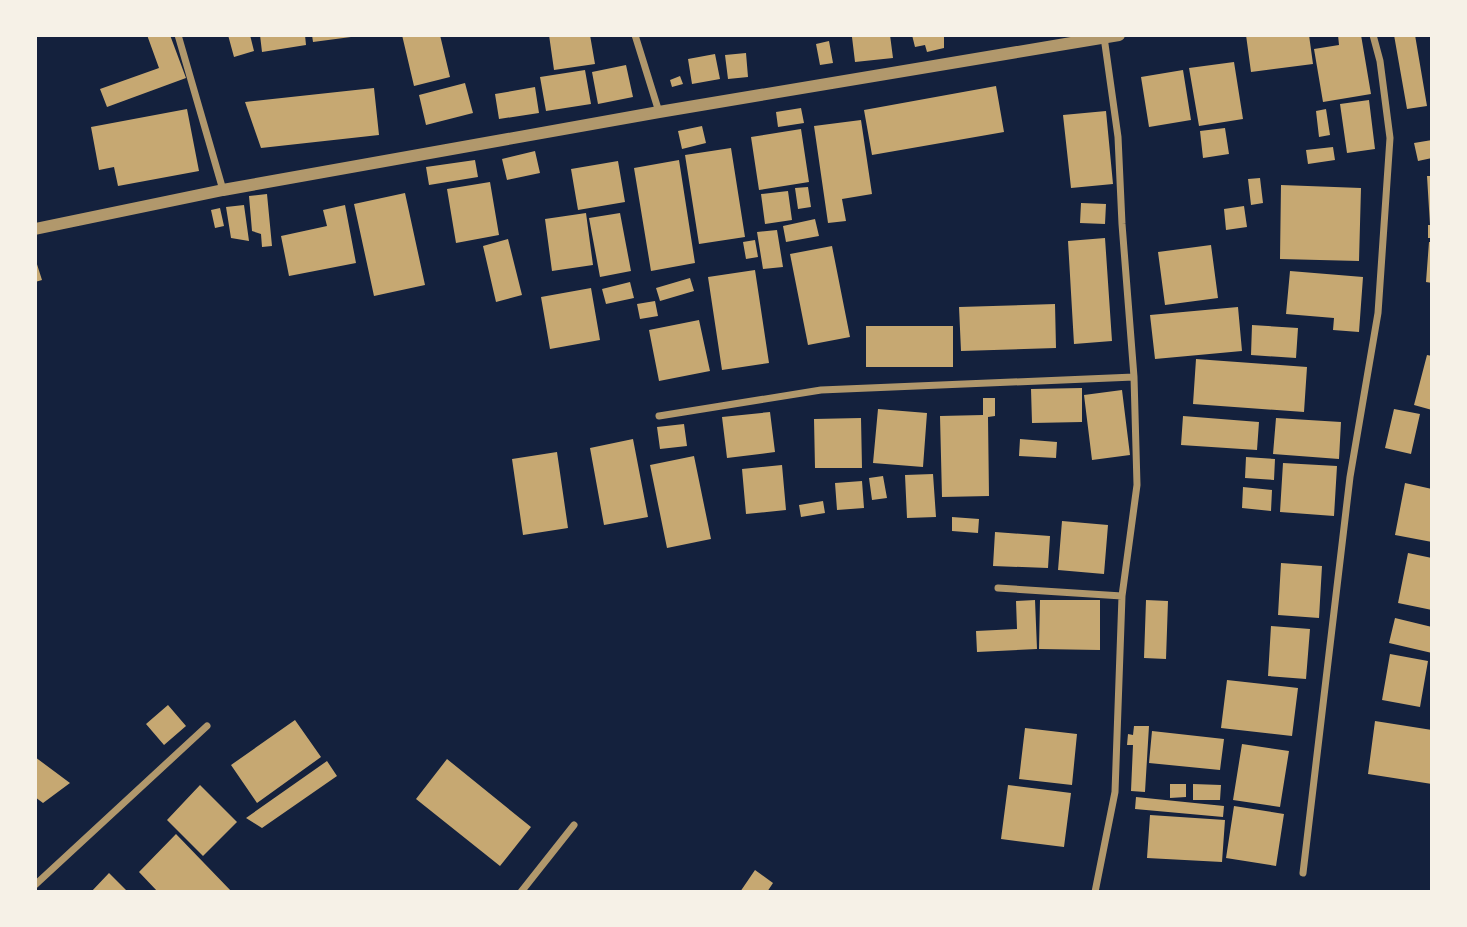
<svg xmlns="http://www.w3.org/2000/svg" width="1467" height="927" font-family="'Alegreya Sans',sans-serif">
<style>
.building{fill:#c6a872}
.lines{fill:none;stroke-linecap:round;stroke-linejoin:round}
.minor{stroke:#b1986c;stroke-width:7}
.tertiary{stroke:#b1986c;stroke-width:12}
</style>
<rect width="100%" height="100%" fill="#14213d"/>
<path class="building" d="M147 35H170L186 78 107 107 100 89 159 68Z
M228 35H250L254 51 234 57Z
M260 35H305L306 45 262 52Z
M312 35H351V37L313 42Z
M402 35H440L450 77 414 86Z
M549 35H590L595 64 554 70Z
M890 35 893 58 855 62 852 37Z
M912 35H944V48L927 52 925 45 915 47Z
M1246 35H1309L1313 64 1251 72Z
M1338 35H1361L1371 94 1323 102 1314 49 1339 45Z
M1394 35H1415L1427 106 1407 109Z
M829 41 833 63 820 65 816 44Z
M746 53 748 77 728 79 725 55Z
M715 54 720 79 692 84 688 59Z
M1234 62 1243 119 1199 126 1189 68Z
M626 65 633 97 598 104 592 72Z
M585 70 591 104 546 111 540 77Z
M1183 70 1191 120 1149 127 1141 77Z
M680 76 683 84 672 87 670 80Z
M465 83 473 113 426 125 419 95Z
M996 86 1004 132 872 155 864 110Z
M535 87 539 113 499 119 495 94Z
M374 88 379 135 261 148 245 102Z
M1369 100 1375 149 1347 153 1340 104Z
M801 108 804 123 778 127 776 112Z
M187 109 199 171 118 186 114 167 99 170 91 127Z
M1326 109 1330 135 1319 137 1316 111Z
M1106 111 1113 184 1071 188 1063 115Z
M861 120 872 194 842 199 846 221 828 223 814 126Z
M702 126 706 143 682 149 678 131Z
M1225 128 1229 154 1203 158 1200 131Z
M801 129 809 182 759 190 751 137Z
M1432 140V158L1418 161 1414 143Z
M1333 147 1335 160 1308 164 1306 150Z
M731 148 745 237 699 244 685 155Z
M535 151 540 173 507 180 502 159Z
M475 160 478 177 429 185 426 167Z
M679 160 695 263 651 271 634 168Z
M618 161 625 202 578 210 571 169Z
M1427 176H1432V238H1428V225H1430Z
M1260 178 1263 203 1251 205 1248 179Z
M490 182 499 235 456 243 447 189Z
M1281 185 1361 188 1359 261 1280 259Z
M808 187 811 207 798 209 795 188Z
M788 191 792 220 765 224 761 194Z
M405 193 425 285 374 296 354 204Z
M267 194 272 246 262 247 261 234 252 231 249 196Z
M1081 203 1106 204 1105 224 1080 223Z
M244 205 249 241 231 238 226 207Z
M345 205 356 263 289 276 281 236 327 226 323 210Z
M1244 206 1247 227 1226 230 1224 209Z
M220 208 224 226 215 228 211 210Z
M586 213 593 265 552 271 545 219Z
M620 213 631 271 600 277 589 218Z
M815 219 819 236 786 242 783 226Z
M777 230 783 267 763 269 757 232Z
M1105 238 1112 341 1074 344 1068 241Z
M508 239 522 295 496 302 483 246Z
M755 240 758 257 746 259 743 242Z
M1429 242H1432V283L1426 282Z
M1211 245 1218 298 1165 305 1158 252Z
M832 246 850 337 808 345 790 254Z
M35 258 42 280 35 282Z
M755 270 769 363 722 370 708 277Z
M1290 271 1363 277 1359 332 1333 330 1334 318 1286 314Z
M690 278 694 291 660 301 656 288Z
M630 282 634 298 606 304 602 289Z
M591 288 600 340 550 349 541 297Z
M655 301 658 316 640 319 637 304Z
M1055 304 1056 348 961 351 959 307Z
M1238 307 1242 351 1155 359 1150 315Z
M699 320 710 371 659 381 649 330Z
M1252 325 1298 328 1296 358 1251 355Z
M866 326H953V367H866Z
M1427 355 1432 356V410L1414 405Z
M1196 359 1307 367 1304 412 1193 404Z
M1082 388V422L1032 423 1031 389Z
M1122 390 1130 455 1092 460 1084 395Z
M983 398H995V416L988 417 989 496 942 497 940 416 983 415Z
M878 409 927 413 923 467 873 463Z
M1394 409 1420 414 1411 454 1385 448Z
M770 412 775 452 727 458 722 417Z
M1183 416 1259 422 1257 450 1181 445Z
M861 418 862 468H815L814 419Z
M1276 418 1341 422 1339 459 1273 454Z
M684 424 687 446 660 449 657 427Z
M633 439 648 517 604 525 590 448Z
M1020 439 1057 442 1056 458 1019 456Z
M557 452 568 528 523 535 512 459Z
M694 456 711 539 667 548 650 465Z
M1246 457 1275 459 1274 480 1245 478Z
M1283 463 1337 466 1334 516 1280 512Z
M782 465 786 510 746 514 742 469Z
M933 474 936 517 907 518 905 475Z
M883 476 887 498 872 500 869 478Z
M862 481 864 508 837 510 835 483Z
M1405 483 1432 489V542L1395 535Z
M1243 487 1272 490 1271 511 1242 508Z
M823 501 825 513 801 517 799 505Z
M952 517 979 519 978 533 952 531Z
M1062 521 1108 525 1104 574 1058 570Z
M995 532 1050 536 1048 568 993 566Z
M1408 553 1432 558V610L1398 603Z
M1281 563 1322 566 1319 618 1278 615Z
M1035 600 1037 649 977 652 976 631 1017 629 1016 601Z
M1040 600H1100V650L1039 649Z
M1146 600 1168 601 1166 659 1144 658Z
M1395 618 1432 627V653L1389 643Z
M1271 626 1310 629 1306 679 1268 676Z
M1390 654 1428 661 1420 707 1382 700Z
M1227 680 1298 688 1292 736 1221 728Z
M168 705 186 726 164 745 146 724Z
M295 720 321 757 257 803 231 765Z
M1375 721 1432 730V784L1368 774Z
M1134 726H1149L1145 792 1131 791 1133 745H1127L1128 734 1133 735Z
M1025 728 1077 734 1072 785 1019 779Z
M1152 731 1224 739 1220 770 1149 763Z
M1242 744 1289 751 1280 807 1233 800Z
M35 757 70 783 43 803 35 797Z
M447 759 531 827 500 866 416 799Z
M327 761 337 776 262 828 246 818Z
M1170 784H1186V797L1170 798Z
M1193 784 1221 785 1220 800H1193Z
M200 785 237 822 203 856 167 820Z
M1008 785 1071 793 1064 847 1001 839Z
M1136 797 1224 806 1223 817 1135 809Z
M1234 806 1284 814 1276 866 1226 858Z
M1150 815 1225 820 1222 862 1147 858Z
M176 834 232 892H158L139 872Z
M755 870 773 883 767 892H740Z
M109 873 128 892H91Z"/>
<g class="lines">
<path class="minor" d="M178 35 223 190
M635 35 659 112
M659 416 821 390 1134 377
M998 588 1122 596
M1303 873 1350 477 1378 313 1390 138 1380 61 1373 35
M35 885 207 726
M521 892 574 825
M1095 892 1115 792 1122 596 1137 485 1134 377 1122 224 1118 137 1104 37"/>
<path class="tertiary" d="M35 229 223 190 659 112 1119 35"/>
</g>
<rect width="1467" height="927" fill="none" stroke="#f6f1e7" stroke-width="74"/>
</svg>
